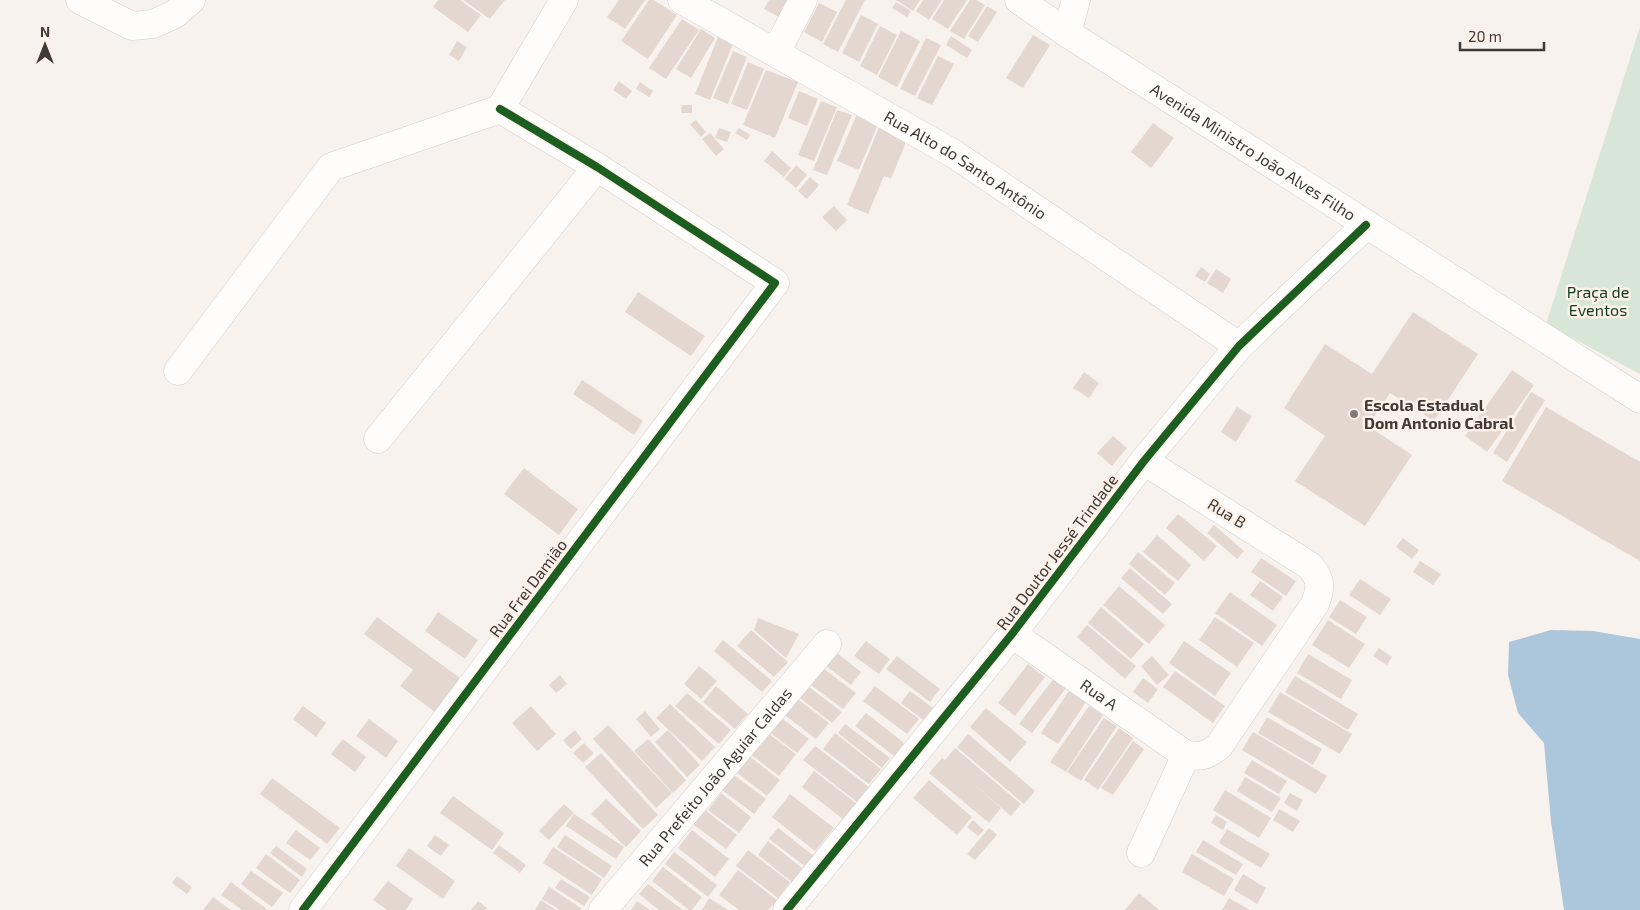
<svg xmlns="http://www.w3.org/2000/svg" width="1640" height="910" font-family="'Exo 2',sans-serif">
<style>
.green{fill:#d7e6d6}
.water{fill:#acc6dc}
.building{fill:#e3d7d0}
.lines{fill:none;stroke-linecap:round;stroke-linejoin:round}
.minor-casing{stroke:#d4cfcc;stroke-width:29}
.major-casing{stroke:#d4cfcc;stroke-width:29}
.minor{stroke:#fefdfc;stroke-width:28}
.major{stroke:#fefdfc;stroke-width:28}
.cycleway-casing{stroke:#fdf1e9;stroke-width:11}
.cycleway{stroke:#1b5e20;stroke-width:8}
.poi-dot{fill:#807a77;stroke:#fdf1e9;stroke-width:2}
.labels{text-anchor:middle;stroke-width:5;stroke-linejoin:round;paint-order:stroke}
.street-label{font-size:16px;fill:#3f3a37;stroke:#fdf1e9}
.park-label{font-size:16px;fill:#0e3d1d;stroke:#fdf1e9}
.poi-label{font-size:16px;font-weight:bold;fill:#3f3a37;stroke:#fdf1e9;text-anchor:start}
</style>
<rect width="100%" height="100%" fill="#f8f2ee"/>
<path class="green" d="M1640 27V374L1546 324Z"/>
<path class="water" d="M1551 630 1593 631 1640 639V910H1564L1551 822 1544 743 1518 713 1508 675 1509 642Z"/>
<path class="building" d="M438 0H460L481 15 468 32 433 7Z
M463 0H505L490 19Z
M619 0H645L625 29 607 17Z
M649 0H654L677 15 648 59 621 41Z
M769 0H790L781 18 764 9Z
M846 0H865L838 52 823 44Z
M896 0H920L913 11Z
M923 0H942L929 20 916 11Z
M944 0H967L948 29 932 19Z
M970 0H976L985 5 964 39 950 31Z
M896 2 911 11 907 17 892 8Z
M819 3 837 12 822 42 804 32Z
M987 6 997 12 978 42 968 36Z
M861 15 878 24 859 62 842 53Z
M682 19 699 30 666 79 649 68Z
M880 26 897 35 877 75 860 66Z
M701 29 715 38 691 78 676 69Z
M901 31 920 41 897 87 878 77Z
M1033 35 1050 45 1023 88 1006 78Z
M951 36 972 50 967 58 946 45Z
M718 37 733 44 710 100 695 94Z
M926 38 941 45 915 96 900 89Z
M457 41 467 47 459 61 449 55Z
M733 51 747 57 728 104 713 98Z
M938 56 954 64 932 105 917 98Z
M748 62 764 69 747 110 731 104Z
M766 70 798 82 775 138 743 125Z
M619 81 632 91 626 99 613 90Z
M640 82 653 91 649 97 636 89Z
M799 91 818 99 807 126 788 118Z
M821 101 837 107 814 161 798 155Z
M682 105H692V113H681Z
M837 110 852 115 827 175 813 170Z
M856 116 878 124 859 170 837 161Z
M696 120 706 132 701 137 690 124Z
M1153 123 1174 138 1151 168 1131 152Z
M880 125 908 137 891 179 884 176 868 214 847 205Z
M719 128 731 132 727 142 715 138Z
M739 128 750 135 747 140 735 133Z
M710 133 724 149 716 156 702 139Z
M772 151 791 168 784 177 764 161Z
M796 165 807 175 796 188 785 179Z
M810 177 819 185 807 199 798 191Z
M834 206 847 220 836 231 822 217Z
M1201 267 1210 274 1205 282 1195 276Z
M1216 269 1231 279 1223 293 1207 283Z
M638 292 705 336 691 356 625 312Z
M1413 312 1478 354 1434 421 1390 393 1368 426 1412 455 1365 526 1295 481 1325 436 1284 408 1325 344 1372 374Z
M1512 370 1534 385 1487 452 1465 436Z
M1084 372 1099 383 1089 398 1073 388Z
M582 380 643 421 634 435 573 394Z
M1531 392 1545 400 1507 462 1493 453Z
M1237 407 1252 416 1236 442 1221 432Z
M1546 407 1640 462V561L1502 481Z
M1113 436 1127 448 1112 466 1097 453Z
M524 468 578 509 559 535 504 494Z
M1178 514 1217 546 1204 561 1166 528Z
M1214 525 1244 551 1237 559 1207 533Z
M1157 535 1191 565 1178 581 1143 552Z
M1403 538 1419 550 1412 559 1396 547Z
M1138 552 1175 583 1165 595 1129 564Z
M1261 558 1296 581 1286 596 1251 572Z
M1420 561 1441 574 1433 585 1413 572Z
M1130 568 1172 604 1163 614 1121 578Z
M1360 579 1391 599 1380 615 1349 595Z
M1260 581 1283 597 1273 611 1250 595Z
M1119 586 1165 625 1149 644 1103 605Z
M1230 592 1277 625 1262 646 1215 613Z
M1340 600 1367 617 1356 634 1329 617Z
M1101 607 1144 644 1131 659 1088 623Z
M438 612 478 640 465 659 425 631Z
M377 617 464 681 439 715 400 686 413 670 364 634Z
M1215 617 1254 643 1237 667 1199 640Z
M758 618 799 634 786 658 754 630Z
M1328 620 1365 644 1349 668 1312 645Z
M1087 625 1136 666 1125 679 1077 637Z
M751 630 788 662 774 677 737 646Z
M723 640 772 681 762 692 714 651Z
M866 641 890 659 879 674 854 656Z
M1184 641 1231 673 1215 696 1169 663Z
M1379 648 1392 657 1387 665 1373 656Z
M832 649 861 672 851 685 822 663Z
M1308 654 1352 680 1341 699 1297 673Z
M897 656 940 689 930 702 886 669Z
M1152 656 1169 675 1157 685 1141 666Z
M1028 664 1045 677 1015 716 998 703Z
M699 666 717 681 701 699 684 684Z
M820 666 856 693 843 709 807 682Z
M1175 671 1225 706 1213 723 1163 687Z
M560 675 567 684 556 693 549 685Z
M1295 676 1358 714 1348 730 1285 692Z
M1054 678 1066 688 1032 733 1019 724Z
M1143 678 1158 689 1148 703 1133 692Z
M805 684 842 712 832 723 796 695Z
M716 686 748 714 735 729 703 702Z
M875 686 919 719 907 734 863 701Z
M910 691 933 708 923 720 901 703Z
M1069 691 1086 702 1058 744 1041 733Z
M1280 692 1352 734 1340 754 1268 712Z
M687 693 731 730 719 744 675 706Z
M795 697 829 723 816 739 782 713Z
M670 704 715 747 702 761 656 718Z
M303 706 326 723 316 737 293 719Z
M531 706 556 734 537 751 512 723Z
M1089 706 1103 715 1066 772 1050 762Z
M986 708 1027 742 1010 762 970 727Z
M645 711 660 729 651 737 636 719Z
M866 713 904 743 894 756 855 726Z
M779 716 809 739 797 753 768 731Z
M1267 717 1322 749 1313 765 1258 733Z
M1104 718 1117 726 1081 781 1067 772Z
M369 719 398 741 386 758 356 736Z
M845 724 890 758 882 768 838 733Z
M608 725 672 793 656 808 593 739Z
M1119 728 1133 738 1098 790 1084 780Z
M575 730 582 739 571 749 563 740Z
M668 730 700 765 687 777 655 742Z
M765 731 796 754 779 776 749 753Z
M1253 732 1327 776 1316 794 1242 750Z
M835 733 881 769 869 784 823 749Z
M968 734 1035 791 1024 804 957 747Z
M343 739 366 757 355 772 331 754Z
M648 739 686 780 673 793 634 751Z
M1133 741 1144 749 1113 795 1101 788Z
M584 743 594 753 583 763 573 753Z
M815 746 869 787 857 802 803 760Z
M955 748 1021 804 1011 816 962 774 1001 808 989 823 929 773 942 758 945 760Z
M601 753 658 815 643 829 585 767Z
M749 756 780 780 767 796 736 772Z
M1252 760 1287 781 1279 794 1244 773Z
M814 771 856 803 844 820 802 787Z
M734 775 766 799 754 814 722 790Z
M1245 777 1281 798 1272 812 1237 791Z
M272 778 340 828 327 844 260 794Z
M929 780 972 817 957 835 913 798Z
M1225 790 1271 818 1259 838 1213 810Z
M721 793 751 817 739 833 708 810Z
M1290 793 1303 800 1297 811 1284 803Z
M790 794 834 828 815 851 772 817Z
M453 796 504 833 492 850 440 813Z
M606 799 641 831 626 847 591 814Z
M564 804 574 813 549 840 539 831Z
M1279 809 1300 821 1293 832 1273 820Z
M705 810 737 835 726 849 694 825Z
M574 814 624 847 616 859 566 826Z
M1216 815 1227 822 1223 830 1211 823Z
M973 820 984 830 978 836 967 827Z
M778 828 814 856 806 867 769 839Z
M989 828 997 835 975 860 967 854Z
M1227 829 1270 854 1261 868 1219 843Z
M296 830 320 848 310 860 286 843Z
M692 830 729 859 715 877 678 848Z
M435 835 449 845 441 856 427 846Z
M565 835 612 866 604 878 557 847Z
M1203 840 1243 864 1236 875 1196 852Z
M768 841 802 868 792 882 758 855Z
M499 845 526 865 520 873 493 853Z
M276 846 307 869 302 877 270 853Z
M553 847 602 879 592 895 543 863Z
M409 848 455 881 443 899 396 866Z
M748 850 790 882 778 898 736 866Z
M674 852 717 885 708 897 665 864Z
M266 854 300 880 290 893 256 868Z
M1192 854 1234 879 1224 896 1182 872Z
M663 867 702 897 692 910H689L652 881Z
M738 870 777 900 768 910H739L719 895Z
M251 871 283 893 272 907 241 884Z
M1243 874 1266 888 1257 904 1234 890Z
M177 876 192 887 187 894 172 883Z
M561 879 590 897 584 906 555 888Z
M388 881 413 899 406 910H387L373 900Z
M231 882 268 910H242L221 895Z
M648 884 683 910H659L639 894Z
M549 887 581 908 580 910H560L542 899Z
M1139 893 1159 910H1125Z
M213 897 231 910H203Z
M709 898 728 910H702Z
M1229 898 1250 910H1222Z
M541 900 556 910H535Z
M478 901 487 908 485 910H471Z
M637 901 650 910H631Z"/>
<g class="lines">
<defs>
<g id="minor">
<path d="M80 0 132 26 153 24 175 14 191 0"/>
<path id="s1" d="M682 0 954 154 1239 346"/>
<path d="M1067 33 1076 0"/>
<path d="M776 52 803 0"/>
<path d="M178 371 331 167 500 109 564 0"/>
<path d="M378 439 597 167"/>
<path id="s2" d="M1012 634 1186 755C1201 757 1206 756 1219 746L1315 604C1321 587 1322 581 1310 566L1144 461"/>
<path d="M1141 853 1186 755"/>
<path d="M303 910 775 283 597 167 500 109"/>
<path id="s3" d="M603 910 827 644"/>
<path d="M787 910 1012 634 1144 461 1239 346 1366 225"/>
</g>
<g id="major">
<path id="s4" d="M1019 0 1067 33 1640 399"/>
</g>
</defs>
<use href="#minor" class="minor-casing"/>
<use href="#major" class="major-casing"/>
<use href="#minor" class="minor"/>
<use href="#major" class="major"/>
<defs>
<path id="cycleway" d="M303 910 775 283 597 167 500 109
M787 910 1012 634 1144 461 1239 346 1366 225"/>
</defs>
<use href="#cycleway" class="cycleway-casing"/>
<use href="#cycleway" class="cycleway"/>
</g>
<circle class="poi-dot" cx="1354" cy="414" r="5"/>
<g class="labels">
<g class="street-label">
<text dy="6" stroke="none"><textPath href="#s4" startOffset="279">Avenida Ministro João Alves Filho</textPath></text>
<text dy="6" stroke="none"><textPath href="#s1" startOffset="328">Rua Alto do Santo Antônio</textPath></text>
<text transform="translate(1227 513) rotate(32)" y="6">Rua B</text>
<text transform="translate(1057 552) rotate(-53)" y="6">Rua Doutor Jessé Trindade</text>
<text transform="translate(528 588) rotate(-53)" y="6">Rua Frei Damião</text>
<text dy="6" stroke="none"><textPath href="#s2" startOffset="106">Rua A</textPath></text>
<text dy="6" stroke="none"><textPath href="#s3" startOffset="174">Rua Prefeito João Aguiar Caldas</textPath></text>
</g>
<g class="park-label">
<text x="1598" y="298">Praça de<tspan x="1598" dy="18">Eventos</tspan></text>
</g>
<g class="poi-label">
<text x="1364" y="411">Escola Estadual<tspan x="1364" dy="18">Dom Antonio Cabral</tspan></text>
</g>
</g>
<g transform="translate(45 45)" stroke="#fdf1e9" stroke-width="4" paint-order="stroke">
<path d="M0-4L9 19L0 12L-9 19Z" fill="#3f3a37"/>
<text y="-8" font-size="14" font-weight="bold" text-anchor="middle" fill="#3f3a37">N</text>
</g>
<path d="M1460 42v8h84v-8" fill="none" stroke="#3f3a37" stroke-width="2.5"/>
<text x="1468" y="42" font-size="15" fill="#3f3a37" stroke="#fdf1e9" stroke-width="4" paint-order="stroke">20 m</text>
</svg>
